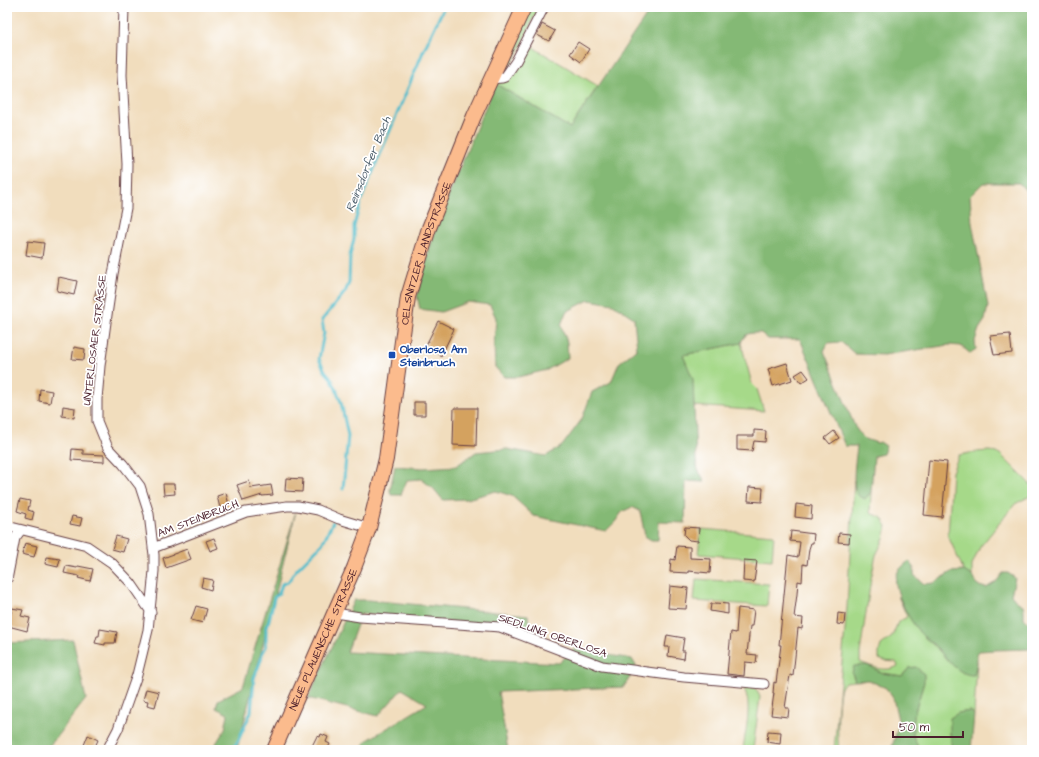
<svg xmlns="http://www.w3.org/2000/svg" width="1039" height="757" font-family="'Architects Daughter',sans-serif">
<style>
.green{fill:#a6d989;stroke:#787c5a}
.forest{fill:#84b975;stroke:#676c50}
.lines{fill:none;stroke-linecap:round;stroke-linejoin:round}
.stream{stroke:#51bdcc;stroke-width:3}
.building{fill:#d4a25f}
.minor-casing{stroke:#633c41;stroke-width:11}
.primary-casing{stroke:#633c41;stroke-width:16}
.minor{stroke:#fff;stroke-width:9}
.primary{stroke:#fbbb8d;stroke-width:14}
.transit-dot{fill:#1a4fb4;stroke:#fff;stroke-width:1.5}
.labels{text-anchor:middle;stroke-width:3.5;stroke-linejoin:round;paint-order:stroke}
.street-label{font-size:11px;fill:#4a1f2b;stroke:#fff}
.transit-label{font-size:11px;font-weight:bold;fill:#164399;stroke:#fff;text-anchor:start}
.water-label{font-size:12px;font-style:italic;fill:#4d5e6b;stroke:#fff}
</style>
<rect width="100%" height="100%" fill="#fff"/>
<filter id="ink" filterUnits="userSpaceOnUse"><feTurbulence type="fractalNoise" baseFrequency=".025" numOctaves="2"/><feDisplacementMap in="SourceGraphic" scale="8" xChannelSelector="R" yChannelSelector="G"/><feConvolveMatrix kernelMatrix="1 2 1 2 8 2 1 2 1" color-interpolation-filters="sRGB"/></filter>
<filter id="wash" filterUnits="userSpaceOnUse"><feTurbulence type="fractalNoise" baseFrequency=".012" numOctaves="4" result="noise"/><feDisplacementMap in="SourceGraphic" scale="16" xChannelSelector="R" yChannelSelector="G"/><feGaussianBlur stdDeviation="0.9" result="paint"/><feColorMatrix in="noise" values="0 0 0 0 0 0 0 0 0 0 0 0 0 0 0 0 0 1.4 0 .05"/><feComposite in="paint" operator="in"/></filter>
<g filter="url(#wash)">
<rect width="100%" height="100%" fill="#f1ddbd"/>
<path class="green" d="M532 7H541L531 22 529 28C524 39 513 69 501 72Z
M531 46 598 86 570 128 496 84 515 74Z
M741 343 752 384 757 389 764 411 694 406 683 355Z
M990 451 1000 454 1032 486V495L1015 504 980 547 972 565V576L964 571 948 536 952 472 959 455 975 452Z
M854 480 855 489 865 499 871 492 870 512 872 514 881 517 887 526 884 539 876 555 871 579 860 653V662C873 667 885 673 898 666L896 662 884 661 879 659V652L881 645 892 637 898 622 907 617 898 596 911 620 922 635 936 647 948 661 974 675 977 662 974 715 970 711 958 713 950 732 952 750H920L913 736 914 715 924 682 909 668 902 676 882 673 867 665 852 673 855 681 845 682C843 684 842 686 841 688 837 697 837 739 839 750H834L847 607Z
M701 529 774 535 772 560 698 554Z
M696 579 769 584 767 606 694 601Z
M742 685C753 687 756 686 760 697L753 750H743C745 730 754 703 742 685Z"/>
<path class="forest" d="M652 7H1032V199L1029 194 1019 183H983L970 196 972 223 988 306 985 320 979 329 975 341 976 349 971 354 961 346 949 345 884 355 855 354 841 342 828 343 824 351 855 427 863 438 877 443 880 442 886 446 883 454 874 456 871 492 865 499C863 498 861 497 859 496 850 488 856 458 857 446H845L800 339H768L761 333C750 333 745 332 741 343L683 355 693 379 696 460 698 470 703 478 704 482 686 481 685 523 659 522 658 540H651L645 536 640 511 632 507 622 512 615 522 606 531 534 516 512 496 496 491 467 499 443 500 433 488 421 479 407 480 401 495H391L390 490 395 466 423 468 456 466 476 452 507 449 546 456 562 446 582 419 592 392 611 382 619 363 637 349 634 318 613 304 589 300 566 312 561 325 567 342 568 358 547 370 518 377H504L495 367 494 345 496 318 490 305 468 302 441 312 420 309 417 296 435 229 480 119 496 84 570 128Z
M296 511 237 750H212L225 729 228 714 216 708 218 700 243 687Z
M909 561 914 567V575L924 584 934 583 951 572 964 571 972 576 979 586 986 588 996 582 1003 573H1008L1015 578 1011 595 1016 601 1023 605 1024 610V618L1032 626V649L995 650 979 651 977 654V662L974 675C958 676 946 657 936 647 932 643 926 639 922 635 912 625 893 591 896 577 897 570 904 565 909 561Z
M354 600H368L528 615 529 629 361 614 347 652 559 663 574 649 632 659 636 666 624 687 498 692 508 750H362L366 741 427 704 402 689 378 716 308 698Z
M73 640 86 699 46 750H7V643Z
M867 665 882 673 902 676 909 668 916 667 924 674V682L914 715 913 736 920 750H891L899 724 893 698 886 688 868 680 855 681 852 673 854 666Z
M970 711 974 715 971 750H952L950 732V718L958 713Z"/>
<g class="lines">
<path class="stream" d="M343 489 348 436 341 402 336 389 331 378 325 371 319 359 324 333 322 320 345 292 349 283 350 255 354 239V226L361 200 423 52 444 7
M232 750 238 741 251 712 254 678 261 660 262 654 266 647V627L269 620 274 598 279 593 282 584 288 582 296 570 322 544 333 522"/>
</g>
<g id="blocks">
<path class="building" d="M542 24 555 31 549 41 537 35Z
M578 42 589 49 581 62 570 54Z
M28 241 44 243 42 258 26 255Z
M59 277 77 281 74 295 57 291Z
M96 290 104 291 102 302 94 300Z
M438 321 454 329 441 356 425 347Z
M1010 334 1012 353 994 355 990 336Z
M74 347 85 349 84 360 72 359Z
M787 363 792 380 773 386 768 369Z
M803 370 809 378 801 383 795 375Z
M40 389 52 391 50 403 39 401Z
M414 402H425V415H414Z
M63 406 75 408 74 418 62 416Z
M454 408H477L476 446 453 445Z
M754 430 766 431 765 442 754 441 752 451 737 450V436H754Z
M834 431 839 438 830 444 825 438Z
M72 449 83 450V454L104 455V462L71 460Z
M929 460 947 462 942 517 924 515Z
M286 478 303 479 302 492 285 491Z
M249 481 251 488 271 485 273 495 262 496V495L243 501 237 485Z
M163 484H174L175 494 164 495Z
M749 487 763 488 762 502 748 501Z
M226 493 229 505 220 508 217 496Z
M20 499 30 501 28 510 34 512 32 520 25 518 26 514 17 511Z
M796 504 812 506 811 519 795 517Z
M72 516 82 518 80 526 70 524Z
M685 527 699 528 698 541 689 540 684 535Z
M791 531 814 534 813 543H811L809 549 807 565 803 564 802 582 798 581 797 594 794 617 803 618 802 629 798 628 793 676 790 675 785 708H789L788 717 771 715 774 693H773L774 682 776 683 781 645H779L788 555 798 557 800 542 790 541Z
M839 533 850 534 849 543 838 542Z
M116 536 127 539 123 552 112 549Z
M214 538 218 548 210 551 206 541Z
M25 543 37 546 34 557 22 554Z
M677 546 690 547V558L711 559 710 573 688 571V573L670 572 671 559 675 560Z
M187 549 191 559 166 568 163 558Z
M46 557 60 559 58 567 45 564Z
M744 560 757 561 754 582 743 581Z
M66 566 77 568 78 566 93 569 90 581 78 578 79 576 64 573Z
M203 578 213 580 211 590 201 587Z
M670 586 688 588 686 609 668 608Z
M715 603 728 604V614L710 611 711 604H715Z
M196 606 207 609 203 623 191 620Z
M12 608 23 610 21 616 30 618 27 631 8 626Z
M738 608 754 610 752 626H750L747 654 757 655 756 663 745 662 744 676 727 674 731 632 736 633Z
M838 613 845 614 844 625 837 624Z
M100 629 117 632 115 643H105V645L95 643 97 636H99Z
M667 635 684 638 682 651H685L684 659 668 656 669 647H665Z
M146 689 159 692 155 707 147 705 148 701 143 700Z
M768 731 781 732 780 744 767 742Z
M321 734 328 737 326 742 330 744 327 750H316L311 748 317 736 320 737Z
M88 735 98 740 94 749 84 745Z"/>
</g>
</g>
<g filter="url(#ink)">
<use href="#blocks" fill-opacity="0" stroke="#633c41" stroke-width="1"/>
<g class="lines">
<defs>
<path id="minor" d="M490 79 502 78 505 77 516 61 544 7
M7 526 87 546 112 563 131 583 151 612
M153 548 246 512 287 506H298L318 510 339 519 369 528
M7 580 15 538 21 530
M335 613 360 617 500 627 602 666 684 677 764 684
M107 750 118 729 137 675 148 630 154 571V555L149 514 140 486 123 464 108 448 97 421V399L100 366 107 315 113 274 126 208 127 164 122 75 124 7"/>
<g id="primary">
<path id="s1" d="M274 750 354 568 369 528 386 459 408 297 429 228 474 116 524 7"/>
</g>
</defs>
<use href="#minor" class="minor-casing"/>
<use href="#primary" class="primary-casing"/>
<use href="#minor" class="minor"/>
<use href="#primary" class="primary"/>
</g>
</g>
<rect class="transit-dot" x="388" y="351" width="8" height="8" rx="2"/>
<g class="labels">
<g class="street-label">
<text dy="4" stroke="none"><textPath href="#s1" startOffset="523">OELSNITZER LANDSTRASSE</textPath></text>
<text transform="translate(94 340) rotate(-83)" y="4">UNTERLOSAER STRASSE</text>
<text transform="translate(198 518) rotate(-21)" y="4">AM STEINBRUCH</text>
<text transform="translate(553 635) rotate(19)" y="4">SIEDLUNG OBERLOSA</text>
<text dy="4" stroke="none"><textPath href="#s1" startOffset="121">NEUE PLAUENSCHE STRASSE</textPath></text>
</g>
<g class="transit-label">
<text x="400" y="353">Oberlosa, Am<tspan x="400" dy="13">Steinbruch</tspan></text>
</g>
<g class="water-label">
<text transform="translate(368 164) rotate(-68)" y="4">Reinsdorfer Bach</text>
</g>
</g>
<rect width="1039" height="757" fill="none" stroke="#fff" stroke-width="24"/>
<path d="M893 731v6h70v-6" fill="none" stroke="#4a1f2b" stroke-width="2"/>
<text x="899" y="731" font-size="12" fill="#4a1f2b" stroke="#ffffff" stroke-width="3" paint-order="stroke">50 m</text>
</svg>
